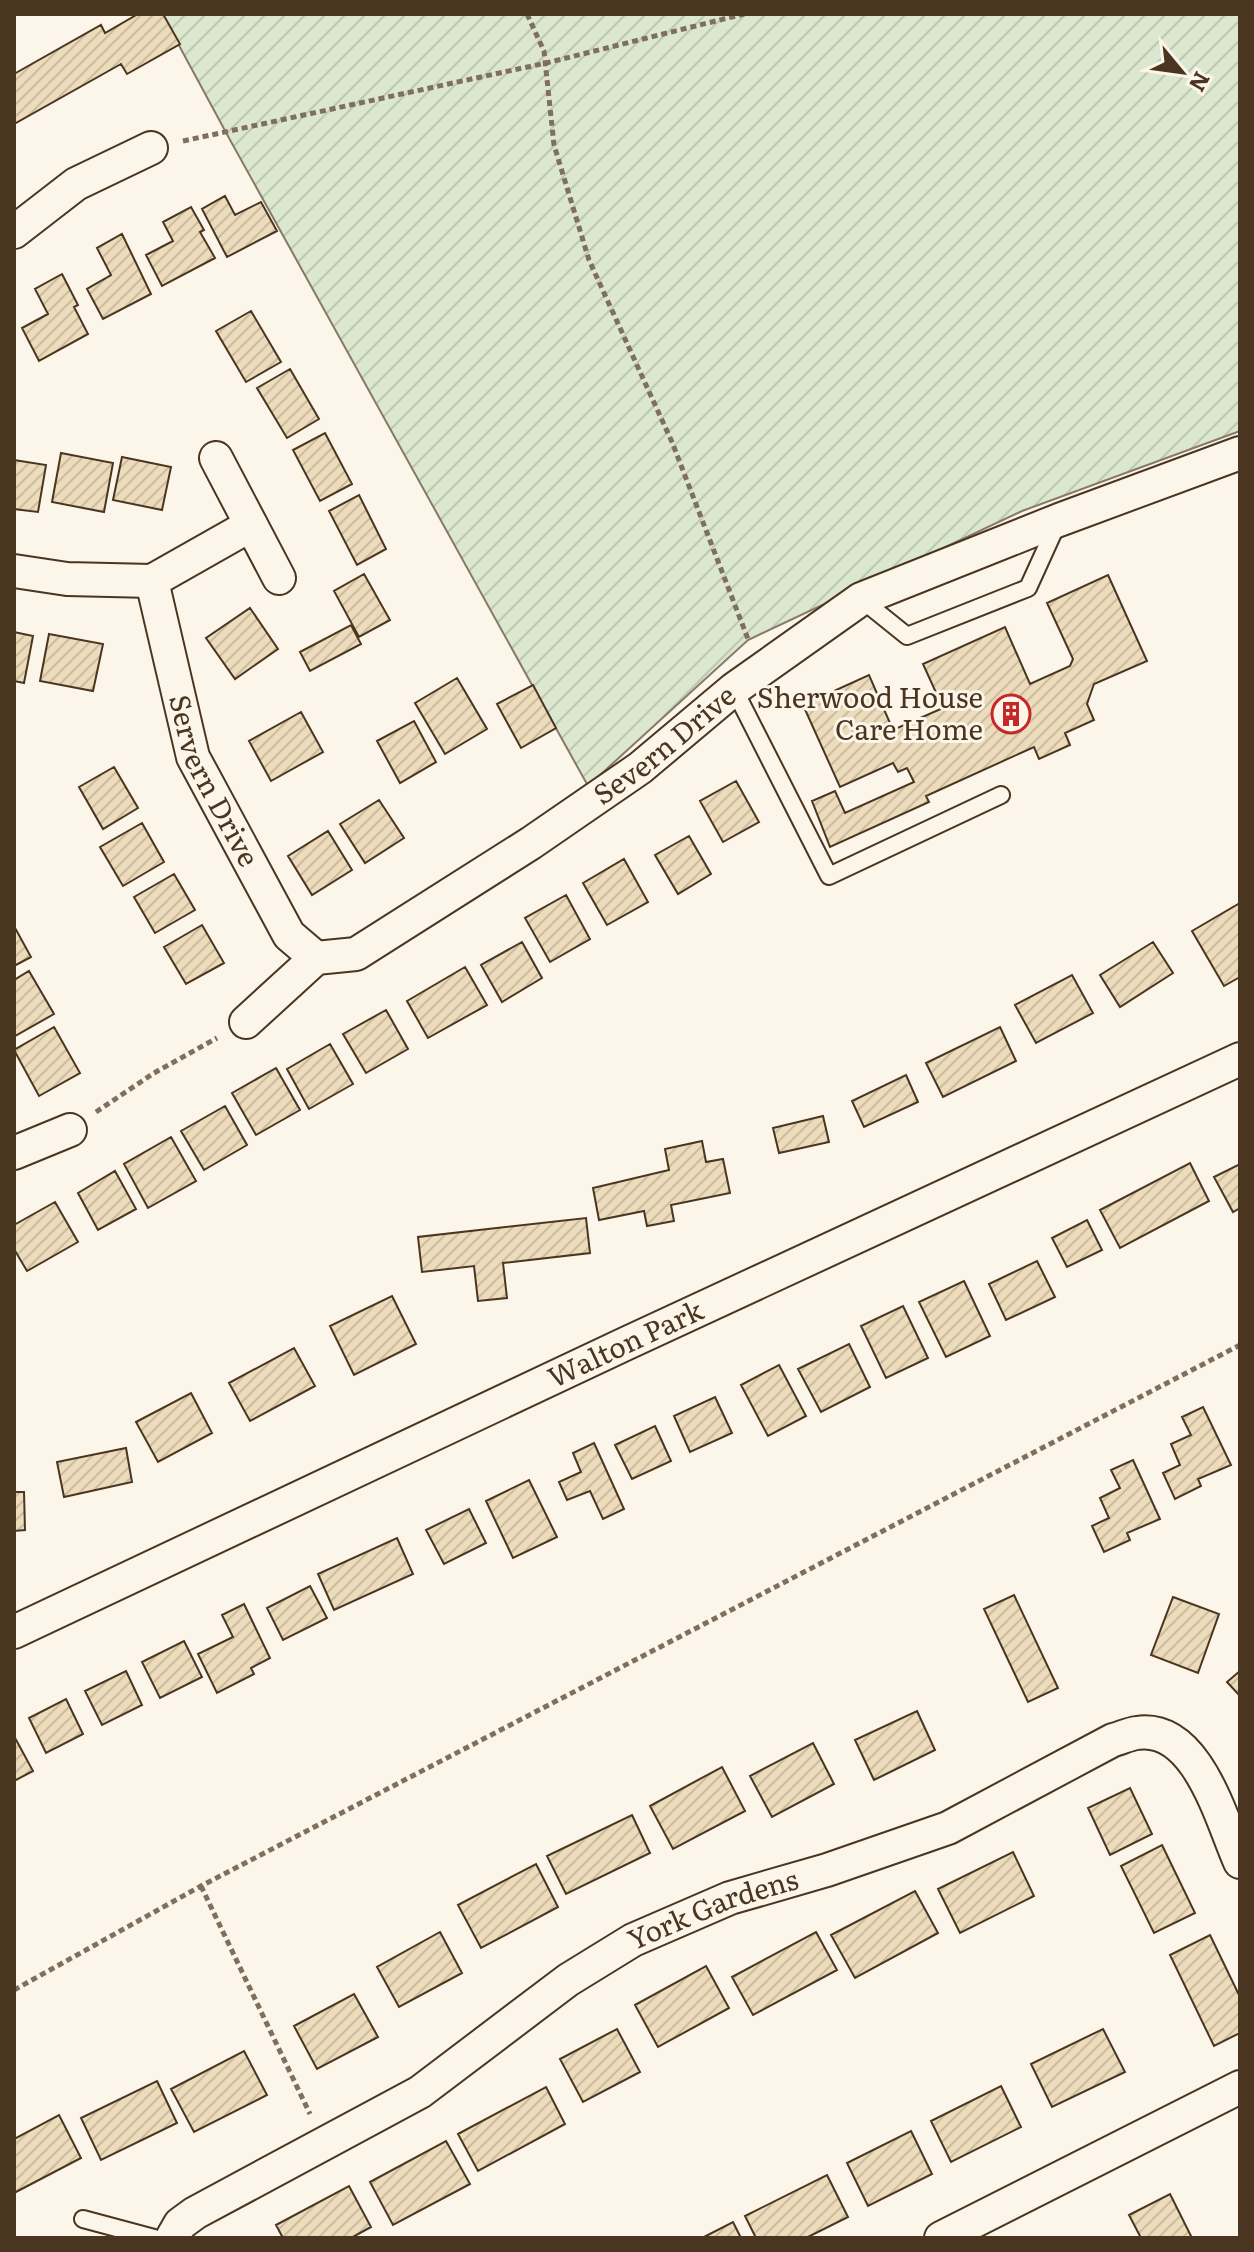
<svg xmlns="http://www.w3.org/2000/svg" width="1254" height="2252" font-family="Literata,serif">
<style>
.garden{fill:url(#garden-furrows);stroke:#887966;stroke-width:2}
.building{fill:url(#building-hatch);stroke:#4a3520;stroke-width:2}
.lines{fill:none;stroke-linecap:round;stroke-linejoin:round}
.lane-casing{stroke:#4a3520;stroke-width:20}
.street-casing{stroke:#4a3520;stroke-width:36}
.path{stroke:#7f6f5c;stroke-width:5;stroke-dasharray:6 4;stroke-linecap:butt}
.lane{stroke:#fbf6e9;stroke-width:16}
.street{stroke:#fbf6e9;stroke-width:32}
.labels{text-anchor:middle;stroke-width:6;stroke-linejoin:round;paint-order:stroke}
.poi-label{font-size:28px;fill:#4a3520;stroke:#fbf6e9;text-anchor:end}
.street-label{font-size:28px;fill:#4a3520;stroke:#fbf6e9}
</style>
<defs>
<pattern id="garden-furrows" width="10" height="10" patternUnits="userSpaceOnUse" patternTransform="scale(2)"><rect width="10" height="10" fill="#dce7d0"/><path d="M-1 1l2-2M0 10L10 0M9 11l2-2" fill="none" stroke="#bec7b2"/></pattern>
<pattern id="building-hatch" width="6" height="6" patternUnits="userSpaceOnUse" patternTransform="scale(2)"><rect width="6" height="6" fill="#ecdcbc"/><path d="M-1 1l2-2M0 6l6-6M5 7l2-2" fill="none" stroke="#ccbda1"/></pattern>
</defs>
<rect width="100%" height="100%" fill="#fbf6e9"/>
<path class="garden" d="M162 14H1240V431L1022 511 748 640 588 786 229 138Z"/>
<path class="building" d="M138 14H163L180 44 127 74 121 64 14 124V74L101 25 105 33Z
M225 196 235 215 261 202 277 231 227 257 202 209Z
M191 207 204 230 200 232 215 258 162 286 146 255 173 241 163 222Z
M122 234 151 294 103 319 87 289 111 275 97 248Z
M62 274 78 305 74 307 88 334 39 361 22 328 48 314 35 289Z
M251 311 281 362 246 382 216 331Z
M290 369 319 419 287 438 257 388Z
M325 433 352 484 320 501 293 450Z
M61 453 113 463 104 512 52 502Z
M122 457 171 467 162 510 113 500Z
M14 460 46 465 38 512 14 509Z
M359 495 386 549 357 565 329 511Z
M364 574 390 620 359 637 334 591Z
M1108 575 1147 661 1094 684 1087 704 1094 720 1065 733 1070 745 1039 759 1034 747 926 796 929 802 830 847 812 801 835 791 845 813 914 782 907 768 898 772 893 763 840 787 803 705 869 675 893 730 943 708 923 664 1005 627 1030 684 1070 666 1073 659 1047 603Z
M250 608 278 649 235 679 206 638Z
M351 625 361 644 310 671 300 652Z
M14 632 33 636 24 683 14 681Z
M49 634 103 644 93 691 40 681Z
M457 678 487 729 445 754 415 703Z
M533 685 556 728 521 748 497 704Z
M301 712 323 752 271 781 249 741Z
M414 721 436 762 400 783 377 741Z
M114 767 138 808 103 829 79 787Z
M736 781 759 822 723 842 700 801Z
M379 800 404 838 365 863 340 824Z
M142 823 164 862 123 886 100 847Z
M328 831 352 870 312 895 288 856Z
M689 836 711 874 678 894 655 855Z
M624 859 648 902 607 925 583 883Z
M174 874 195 910 155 933 134 897Z
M566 895 590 939 550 962 525 918Z
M1240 903V977L1224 986 1192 931Z
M202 925 224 963 186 984 164 947Z
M14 926 31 957 14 966Z
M522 942 542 978 502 1002 481 965Z
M1153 942 1173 973 1120 1007 1100 975Z
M465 967 487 1005 428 1038 407 1001Z
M29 971 54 1014 15 1036 14 980Z
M1072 975 1093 1013 1036 1043 1015 1005Z
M386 1010 408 1049 366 1073 343 1034Z
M54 1027 80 1073 39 1096 14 1050Z
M1000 1027 1016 1061 943 1097 926 1063Z
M330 1044 353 1084 309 1109 287 1069Z
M276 1068 300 1110 256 1135 232 1093Z
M906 1075 918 1102 864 1127 852 1101Z
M225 1106 247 1145 204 1170 181 1131Z
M823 1116 829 1142 779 1153 773 1128Z
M171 1137 196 1181 148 1208 124 1164Z
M702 1141 706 1162 723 1159 730 1193 671 1205 674 1221 647 1226 644 1211 599 1220 593 1188 669 1170 665 1149Z
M1190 1163 1209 1201 1120 1248 1100 1210Z
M1240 1164V1208L1233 1212 1214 1177Z
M115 1171 136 1209 98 1230 78 1193Z
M55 1202 78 1242 27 1271 14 1249V1225Z
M586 1218 590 1253 503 1263 507 1298 478 1301 474 1266 422 1272 418 1237Z
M1087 1220 1102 1250 1067 1267 1052 1238Z
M1037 1261 1055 1297 1006 1320 989 1284Z
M964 1281 990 1336 946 1357 919 1302Z
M392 1296 416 1344 354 1375 330 1326Z
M903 1306 928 1358 886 1378 861 1326Z
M849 1344 870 1387 821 1412 798 1369Z
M294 1348 315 1386 250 1421 229 1383Z
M779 1365 806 1416 768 1436 741 1385Z
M191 1393 212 1433 158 1462 136 1422Z
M715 1397 732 1433 690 1452 674 1416Z
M1203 1407 1231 1465 1198 1479 1201 1486 1175 1499 1163 1473 1180 1465 1171 1444 1191 1435 1182 1417Z
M655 1426 671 1461 632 1479 615 1445Z
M594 1443 624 1509 603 1519 590 1491 567 1500 559 1482 581 1472 573 1453Z
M126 1448 132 1482 64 1497 57 1462Z
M1133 1460 1160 1519 1127 1533 1130 1540 1104 1552 1092 1526 1109 1518 1100 1498 1120 1488 1111 1470Z
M529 1480 557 1537 513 1558 486 1501Z
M14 1492H24L25 1530 14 1531Z
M469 1509 486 1543 444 1564 426 1530Z
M397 1538 413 1574 334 1610 318 1574Z
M310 1586 327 1618 283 1640 267 1608Z
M1014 1595 1058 1688 1028 1702 984 1609Z
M1173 1597 1219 1614 1198 1673 1151 1655Z
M244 1604 270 1658 251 1668 254 1674 217 1693 198 1654 233 1637 222 1615Z
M184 1641 202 1677 160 1698 142 1662Z
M126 1671 142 1705 102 1725 85 1691Z
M1240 1671V1696L1227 1682Z
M66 1699 83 1734 46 1753 29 1718Z
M917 1711 935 1750 874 1780 855 1740Z
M14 1736 33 1771 14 1781Z
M813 1743 834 1784 772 1817 750 1776Z
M722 1767 745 1811 673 1849 650 1806Z
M1130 1788 1152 1834 1110 1855 1088 1808Z
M632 1815 650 1853 566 1894 547 1856Z
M1162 1845 1195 1913 1154 1933 1121 1866Z
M1013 1852 1034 1896 960 1933 938 1889Z
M536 1864 558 1907 481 1948 458 1905Z
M915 1891 938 1933 855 1978 831 1935Z
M440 1932 462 1973 399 2007 377 1967Z
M816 1932 837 1970 753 2015 732 1977Z
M1210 1935 1240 1997V2033L1214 2046 1170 1955Z
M706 1966 729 2008 658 2047 635 2005Z
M354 1994 378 2037 317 2069 294 2026Z
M617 2029 640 2072 583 2102 560 2059Z
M1103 2029 1125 2072 1052 2107 1031 2064Z
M244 2051 267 2095 194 2132 171 2089Z
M157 2081 177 2123 101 2160 81 2118Z
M1001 2086 1021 2127 951 2162 931 2121Z
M546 2087 565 2124 478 2171 458 2134Z
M59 2115 81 2158 14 2193V2139Z
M911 2131 932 2174 868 2206 847 2163Z
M446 2141 470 2184 393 2225 370 2182Z
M827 2175 848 2217 806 2238H756L745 2216Z
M349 2186 371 2227 351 2238H283L276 2225Z
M1170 2194 1192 2238H1141L1129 2215Z
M733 2222 741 2238H702Z"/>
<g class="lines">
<defs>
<path id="lane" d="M861 599 907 636 1028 588 1058 522
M734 689 829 876 1001 795
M83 2219 154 2238"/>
<g id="street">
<path d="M14 232 76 184 151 148"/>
<path d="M216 458 279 578"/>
<path d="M14 571 67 579 152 581 251 525"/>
<path id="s1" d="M152 581 193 757 289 935 316 958"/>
<path id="s2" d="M246 1022 316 958 356 954 531 843 640 768 734 689 861 599 1059 520 1240 453"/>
<path d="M14 1153 70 1130"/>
<path id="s3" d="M14 1632 625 1344 1240 1059"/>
<path id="s4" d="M172 2238 180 2224 195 2213 420 2092 568 1980 633 1940 730 1898 827 1870 948 1828 1113 1740C1121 1738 1129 1734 1137 1733 1197 1724 1221 1819 1240 1862"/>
<path d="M941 2238 1240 2087"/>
</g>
</defs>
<use href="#lane" class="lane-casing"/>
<use href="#street" class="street-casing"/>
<path class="path" d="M527 14 544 51 554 145 589 260 672 442 748 639
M183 141 546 63 744 14
M96 1112 154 1073 217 1038
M201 1886 310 2114
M14 1990 201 1886 1240 1345"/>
<use href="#lane" class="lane"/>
<use href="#street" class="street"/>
</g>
<defs>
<symbol id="building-ring" viewBox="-11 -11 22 22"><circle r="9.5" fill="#fbf6e9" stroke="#c62828" stroke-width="1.5"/><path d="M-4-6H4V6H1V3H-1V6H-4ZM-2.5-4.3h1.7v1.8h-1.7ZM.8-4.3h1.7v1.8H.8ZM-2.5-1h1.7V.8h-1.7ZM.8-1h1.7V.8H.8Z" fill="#c62828"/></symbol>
</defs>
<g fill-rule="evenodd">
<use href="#building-ring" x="989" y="692" width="44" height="44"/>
</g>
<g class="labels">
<g class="poi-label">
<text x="983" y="708">Sherwood House<tspan x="983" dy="32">Care Home</tspan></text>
</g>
<g class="street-label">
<text dy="10" stroke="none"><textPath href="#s2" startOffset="508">Severn Drive</textPath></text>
<text dy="10" stroke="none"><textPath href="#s1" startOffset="210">Servern Drive</textPath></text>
<text dy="10" stroke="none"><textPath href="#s3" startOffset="676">Walton Park</textPath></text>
<text dy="10" stroke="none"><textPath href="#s4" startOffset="638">York Gardens</textPath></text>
</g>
</g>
<rect width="1254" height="2252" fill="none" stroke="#4a3520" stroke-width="32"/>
<g transform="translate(1182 72) rotate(119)" stroke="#fbf6e9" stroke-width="6" paint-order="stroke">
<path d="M0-6L14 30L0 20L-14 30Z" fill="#4a3520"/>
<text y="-12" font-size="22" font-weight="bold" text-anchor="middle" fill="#4a3520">N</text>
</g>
</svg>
